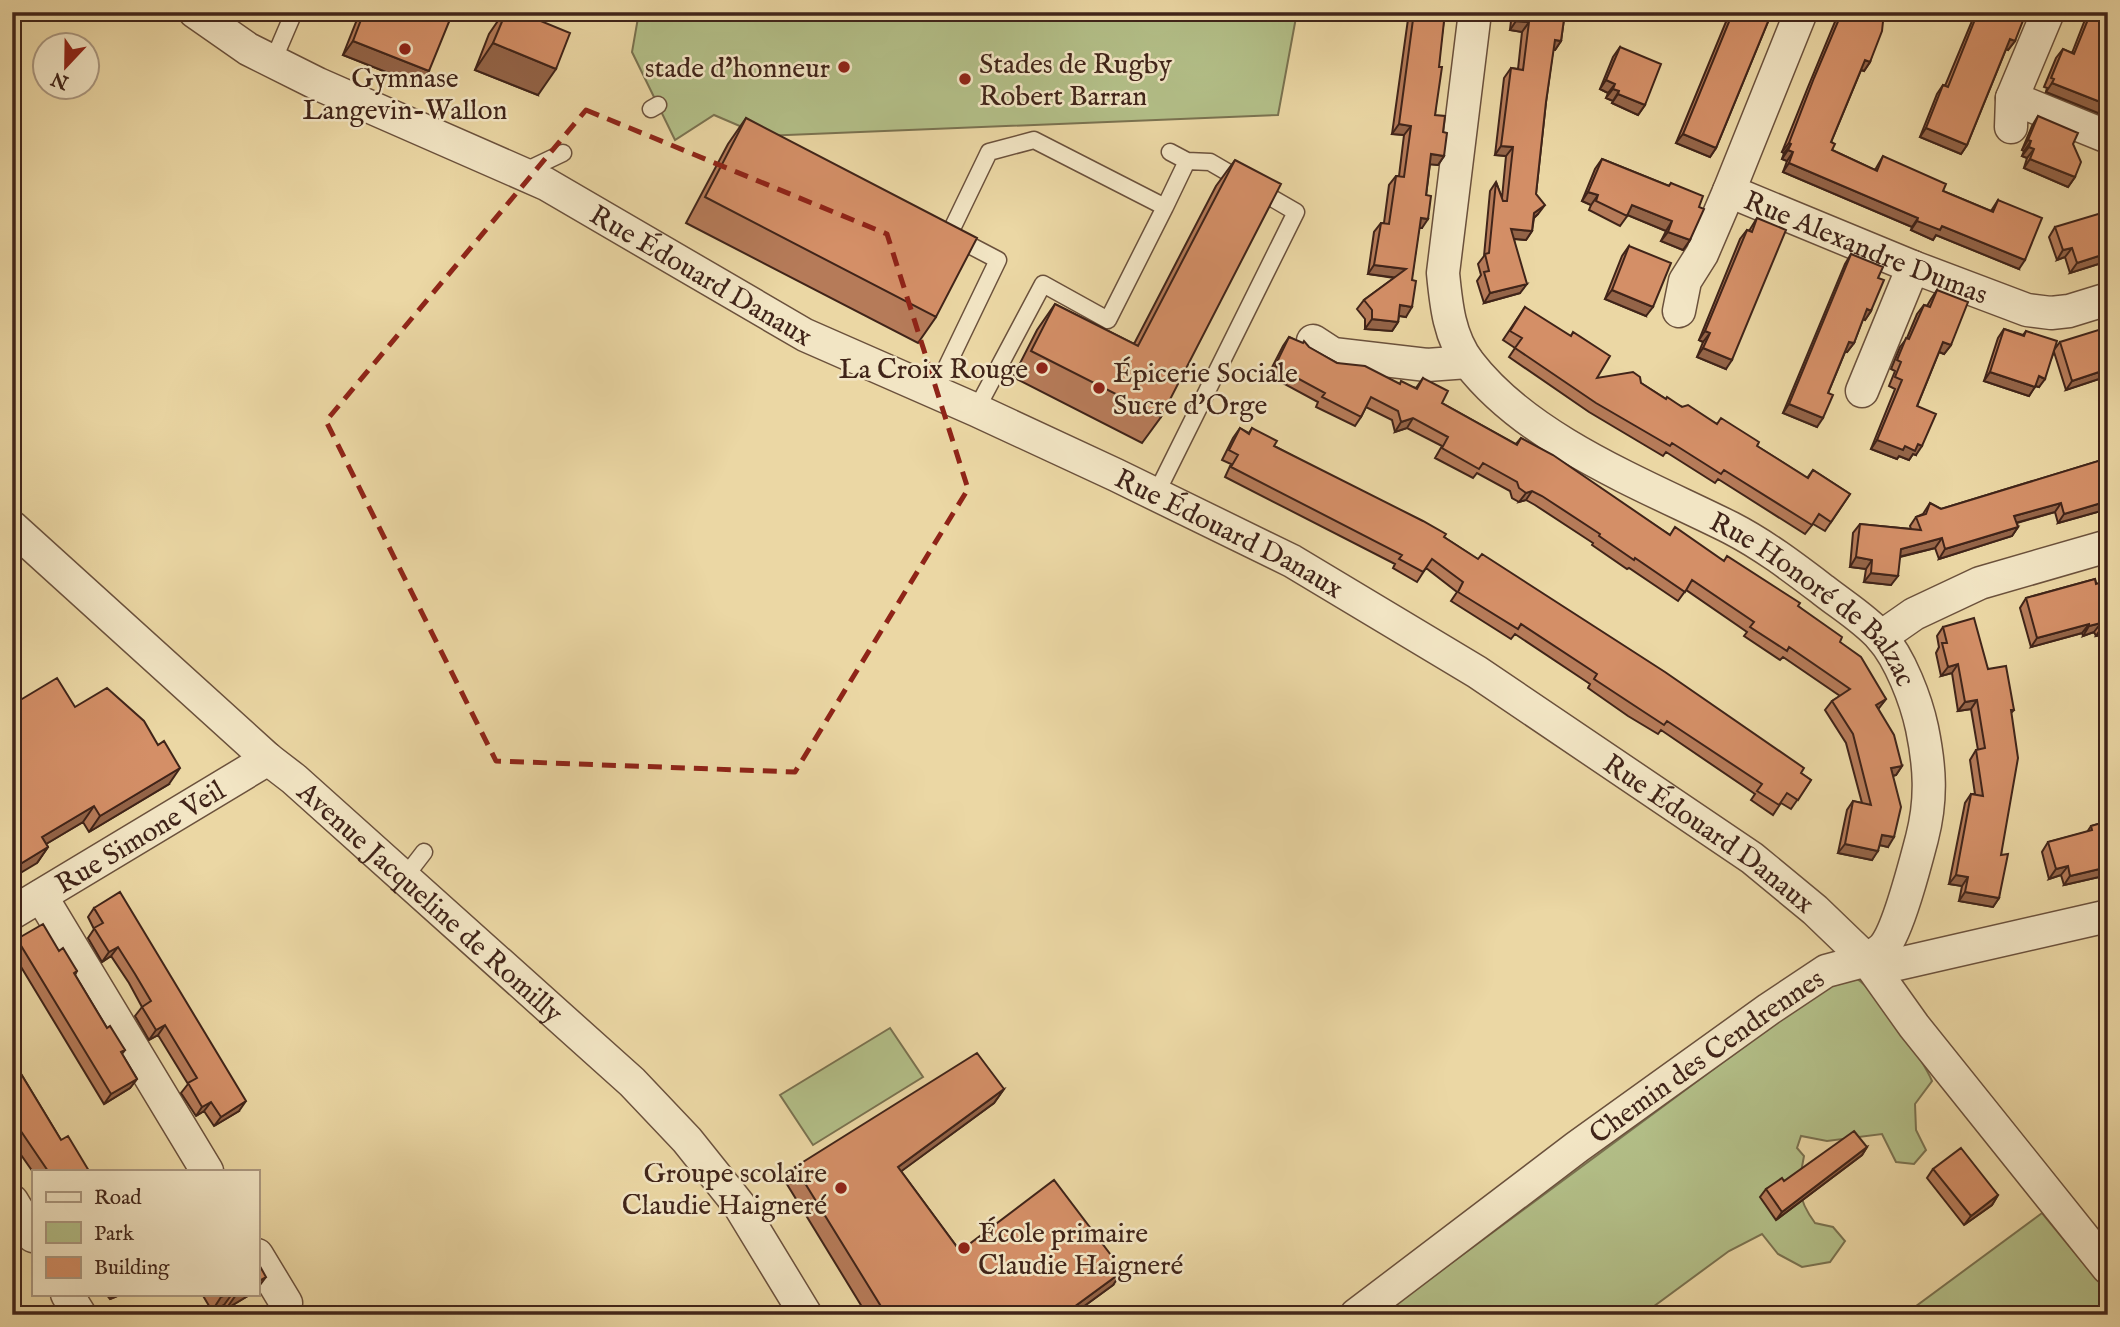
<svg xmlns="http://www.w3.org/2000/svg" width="2120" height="1327" font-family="'IM FELL English',serif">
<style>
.green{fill:#b3bf88;stroke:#7a7250;stroke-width:2}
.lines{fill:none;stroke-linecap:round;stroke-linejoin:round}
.lane-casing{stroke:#6b513c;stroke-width:19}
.street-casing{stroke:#6b513c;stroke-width:35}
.lane{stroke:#f2e5c4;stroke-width:16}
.street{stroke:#f2e5c4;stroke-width:32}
.wall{fill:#b67b59;stroke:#402419;stroke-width:2}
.shaded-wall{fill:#946448;stroke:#402419;stroke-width:2}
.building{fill:#d48f67;stroke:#402419;stroke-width:2}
.marked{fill:none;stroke:#8f2418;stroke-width:5;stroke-dasharray:14 9;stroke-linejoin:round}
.poi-dot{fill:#8f2418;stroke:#f2e5c4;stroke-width:2.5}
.labels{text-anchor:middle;stroke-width:5;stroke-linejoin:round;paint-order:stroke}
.poi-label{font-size:28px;fill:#402419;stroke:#f2e5c4;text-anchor:start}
.street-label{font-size:28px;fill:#402419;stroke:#f2e5c4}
</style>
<rect width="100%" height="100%" fill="#ebd7a4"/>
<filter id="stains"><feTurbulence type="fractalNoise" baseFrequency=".00286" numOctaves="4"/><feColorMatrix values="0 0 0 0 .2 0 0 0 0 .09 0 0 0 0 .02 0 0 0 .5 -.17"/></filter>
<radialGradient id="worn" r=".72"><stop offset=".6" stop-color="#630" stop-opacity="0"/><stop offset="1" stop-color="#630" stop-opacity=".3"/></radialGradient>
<path class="green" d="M639 12H1297L1278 115 763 136 714 115 675 140 632 52Z
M1841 975C1846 976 1853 977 1857 979 1875 990 1924 1062 1932 1081L1915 1104 1916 1130 1926 1150 1914 1164 1896 1162 1882 1134 1827 1141 1801 1136 1797 1148 1804 1156C1798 1186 1796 1197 1815 1223L1833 1227 1845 1241 1830 1262 1802 1267 1778 1254 1762 1234 1729 1251 1642 1315H1381Z
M890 1028 923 1077 813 1145 780 1095Z
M2042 1213 2108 1293V1315H1904Z"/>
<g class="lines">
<defs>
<path id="lane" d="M273 61 294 12
M651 109 658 105
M523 172 563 153
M1165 207 1187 161 1170 152
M949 235 989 152 1034 140 1165 207 1108 320 1043 284 976 410
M935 391 998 260 956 238
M1156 494 1296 212 1210 162 1187 161
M404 878 424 852"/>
<g id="street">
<path id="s1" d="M195 12 248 49 318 84 546 184 805 335 976 410 1116 475 1292 561 1477 672 1752 858 1815 910 1867 960 1914 1026 2108 1268"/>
<path id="s2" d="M1475 12 1443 273C1446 304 1449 337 1469 363 1529 441 1645 485 1731 528 1764 545 1794 568 1823 590 1842 605 1865 619 1881 637 1900 658 1916 700 1922 728 1930 767 1932 799 1922 838 1916 861 1898 931 1884 947 1879 952 1872 956 1867 960"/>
<path id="s3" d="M1801 12 1729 191 1913 267 2027 310 2051 313 2069 311 2108 299"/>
<path d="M2012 98 2108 137"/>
<path d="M2011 127 2012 98 2048 12"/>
<path d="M1679 311 1685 281 1702 254 1729 191"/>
<path d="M1313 341 1333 354 1427 365 1468 362"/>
<path d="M1862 391 1913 267"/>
<path id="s4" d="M12 527 268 759 294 779 632 1082 687 1140 739 1205 806 1315"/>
<path d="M1881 637 1914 614 1980 583 2108 546"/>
<path d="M41 896 207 1171"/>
<path id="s5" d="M12 913 268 759"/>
<path d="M12 1201 33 1236"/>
<path d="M257 1255 286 1303"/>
<path d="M67 1294 80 1315"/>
<path id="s6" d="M1356 1315 1577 1147 1769 1009 1826 971 1867 960 1898 964 2108 916"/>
</g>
</defs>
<use href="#lane" class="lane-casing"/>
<use href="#street" class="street-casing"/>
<use href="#lane" class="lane"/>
<use href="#street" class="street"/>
</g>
<path class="wall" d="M360 12H453L419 85 343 55Z
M504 12H519L538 95 475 70 489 34Z
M1409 12H1445L1440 50 1435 115 1443 132 1444 156 1438 165 1430 164 1422 228H1419L1406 317 1399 316 1398 322 1392 331 1365 329V319L1357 309 1364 300 1394 278 1368 274 1374 232 1381 223H1384L1389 185 1396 176H1399L1404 135 1392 134Z
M1512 12H1565L1561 41 1555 50H1553L1546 102 1536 194 1538 214 1534 218 1532 231 1526 240 1514 239 1520 293 1484 303 1477 281 1481 275 1478 264 1484 256 1490 191 1496 182 1502 198 1506 156 1495 155 1504 78 1511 68 1518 69 1522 32 1510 30Z
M1730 12H1772L1716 148 1710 157 1676 143Z
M1839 12H1889L1886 16 1883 15 1870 62 1864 71 1861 70 1831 142 1832 150 1875 170 1883 156 1943 191 1991 211 1998 200 2019 269 1936 235 1933 240 1911 230 1912 227 1783 172 1787 161 1782 159 1784 153 1782 152 1808 87Z
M1978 12 1983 14V12H2021L2015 41 2008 50 2006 49 1967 145 1961 154 1920 137 1937 94 1943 85 1945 86 1972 21Z
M2088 12H2108L2101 61 2108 64V117L2046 92 2047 88 2044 87 2056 58 2063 49 2072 53Z
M1620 47 1645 105 1638 115 1612 103 1613 101 1606 98 1608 93 1600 89 1613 57Z
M2038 116 2073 144 2075 177 2068 187 2024 168 2027 158 2022 156 2024 151 2022 150 2032 126Z
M746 118 936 317 918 343 686 223 728 144Z
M1602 159 1669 186 1671 183 1699 207 1690 240 1683 250 1661 241 1666 231 1628 215 1620 226 1589 210 1591 205 1582 201 1595 169Z
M1235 160 1161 417 1142 443 1013 377 1037 330 1055 304 1134 344 1216 186Z
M1757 218 1726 369 1697 357 1703 342 1699 340 1740 239 1747 230 1749 231Z
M2055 227 2108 261 2070 273 2065 257 2057 260 2049 237Z
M1629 246 1646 316 1605 299 1622 256Z
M1851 254 1878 278 1871 311 1865 320 1863 319 1854 343 1847 352H1845L1828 393 1817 427 1783 413 1845 264Z
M1937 290 1951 345 1944 354 1939 352 1917 406 1916 455 1913 454 1909 460 1899 456 1897 459 1871 449 1895 389 1889 386 1895 371 1891 369 1900 347 1907 338 1917 314 1924 305 1927 306 1931 299Z
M1525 307 1597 378 1641 383 1666 399 1717 424 1757 446 1807 478 1813 470 1850 494 1825 531 1813 524 1805 534 1718 479 1715 483 1666 452 1663 456 1589 412 1509 357 1515 348 1503 340Z
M2004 329 2023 335 2026 331 2054 350 2060 342 2108 376 2066 390 2054 352 2039 387 2035 386 2029 396 1984 381 1998 338Z
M1289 337 1337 363 1400 384 1416 388 1423 378 1442 403 1516 444 1521 438 1670 535 1724 561 1798 606 1840 642 1886 699 1878 709 1902 766 1896 775 1893 776 1888 847 1880 845 1872 860 1838 853 1847 810 1853 801 1862 803 1846 743 1825 710 1832 701 1840 696 1783 657 1780 660 1744 636 1747 632 1686 590 1678 601 1629 568 1627 569 1592 545 1593 543 1535 505 1526 500 1519 502 1512 498 1510 491 1477 473 1473 478 1435 458 1442 446 1407 428 1395 432 1392 420 1366 407 1361 417 1355 426 1316 407 1318 402 1268 375 1283 346Z
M1240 428 1249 433 1252 428 1274 446 1444 537 1811 780 1791 809 1781 803 1773 815 1751 800 1755 794 1661 730 1658 734 1628 716 1588 688 1590 684 1515 634 1511 639 1451 601 1457 592 1426 568 1417 582 1393 568 1395 564 1225 477 1231 464 1222 460 1233 438Z
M2108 458V509L2058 523 2055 512 2017 523 2018 527 2012 536 1939 559 1935 548 1900 557 1891 585 1864 582 1866 569 1850 567 1853 533 1860 524 1911 529 1910 526 1916 517 1923 514 1930 503 1941 509Z
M2095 579 2108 633 2096 636 2094 632 2083 636 2082 633 2031 647 2020 608 2026 598Z
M1943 627 1988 669 2014 710 2011 713 2001 855 1999 898 1993 907 1959 901 1962 886 1949 884 1965 803 1971 794H1975L1970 760 1976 750H1978L1971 709 1958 711 1952 673 1941 676 1936 653 1939 647 1937 636Z
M75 707 169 784 89 832 83 822 46 844 48 847 37 863Z
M2108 821V875L2064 885 2061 875 2049 879 2042 852 2048 842 2087 832 2091 826Z
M94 908 239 1111 214 1126 204 1111 196 1116 181 1093 188 1084 158 1035 149 1040 135 1016 142 1007 129 983 111 956 102 962 88 938 94 929 88 917Z
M17 939 59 951 77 971 75 975 107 1028 125 1050 122 1054 137 1079 130 1088 104 1104 12 952V945Z
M12 1059 61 1140 89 1171 33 1172 12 1142Z
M1004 1089 994 1103 901 1171 960 1251 1113 1285 1072 1315H867L785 1181 795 1167Z
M1867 1147 1862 1155 1776 1220 1760 1197 1766 1189Z
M1933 1169 1998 1195 1992 1205 1964 1225 1927 1178Z
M106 1294H122L110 1299Z
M202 1294H251L226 1309 224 1305 212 1311Z"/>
<path class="shaded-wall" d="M1516 21 1529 22 1522 32 1510 30Z
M2010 39 2015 41 2008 50 2004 48Z
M1555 40 1561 41 1555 50H1548Z
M353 41 429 71 419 85 343 55Z
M493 43 556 69 538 95 475 70Z
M1865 60 1870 62 1864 71 1859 69Z
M1606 80 1615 84 1608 93 1600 89Z
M2052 83 2108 105V117L2046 92Z
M1613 89 1619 91 1613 101 1606 98Z
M1618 94 1645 105 1638 115 1612 103Z
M1399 124 1411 126 1404 135 1392 134Z
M1926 128 1967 145 1961 154 1920 137Z
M1683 134 1716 148 1710 157 1676 143Z
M2028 140 2031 141 2024 151 2022 150Z
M1789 143 1791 144 1784 153 1782 152Z
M1501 146 1513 147 1506 156 1495 155Z
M2029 147 2034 149 2027 158 2022 156Z
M1788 150 1793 152 1787 161 1782 159Z
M1431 154 1444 156 1438 165 1425 164Z
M2030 159 2075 177 2068 187 2024 168Z
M1789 163 1918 218 1912 227 1783 172Z
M1588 192 1598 195 1591 205 1582 201Z
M1545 205 1538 214 1528 223 1534 213Z
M1632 205 1672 221 1666 231 1625 214Z
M1421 218 1428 219 1422 228 1414 227Z
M1917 221 1942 226 2025 260 2019 269 1936 235 1933 240 1911 230Z
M1511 229 1532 231 1526 240 1505 238Z
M1668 232 1690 240 1683 250 1661 241Z
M2072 248 2065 257 2057 260 2063 250Z
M2108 253V261L2070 273 2077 263Z
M1374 265 1406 269 1399 278 1368 274Z
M1527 284 1520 293 1484 303 1490 293Z
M1612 290 1653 307 1646 316 1605 299Z
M1400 305 1412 307 1406 317 1394 315Z
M1867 309 1871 311 1865 320 1861 318Z
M1372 319 1398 322 1392 331 1365 329Z
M1705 331 1710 333 1703 342 1699 340Z
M1849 342 1854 343 1847 352 1843 351Z
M1943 342 1951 345 1944 354 1937 351Z
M1703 348 1732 360 1726 369 1697 357Z
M2108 369V376L2066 390 2072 381Z
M1990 372 2035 387 2029 396 1984 381Z
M2039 376 2045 379 2039 387 2032 385Z
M1789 404 1823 418 1817 427 1783 413Z
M1413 418 1407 428 1395 432 1401 422Z
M1877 440 1905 446 1918 444 1922 446 1916 455 1913 454 1909 460 1899 456 1897 459 1871 449Z
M1532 491 1526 500 1519 502 1526 493Z
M2108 501V509L2058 523 2064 514Z
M2061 503 2055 512 2008 525 2014 516Z
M2018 527 2012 536 1939 559 1945 549Z
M1942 538 1935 548 1894 558 1901 549Z
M1856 557 1872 560 1866 569 1850 567Z
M1871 573 1898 576 1891 585 1864 582Z
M2101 623 2094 632 2083 636 2089 626Z
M2089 624 2082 633 2031 647 2037 638Z
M2108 626V633L2096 636 2102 627Z
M1958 664 1952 673 1941 676 1948 667Z
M1886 699 1879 708 1870 714 1876 705Z
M1977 700 1971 709 1958 711 1965 702Z
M1902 766 1896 775 1884 777 1891 768Z
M180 768 169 784 89 832 100 816Z
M94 806 83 822 31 853 42 837Z
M1882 835 1894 837 1888 847 1875 844Z
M1845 844 1878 851 1872 860 1838 853Z
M48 847 37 863 12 878V869Z
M2068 866 2061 875 2049 879 2056 869Z
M2108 867V875L2064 885 2070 876Z
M1956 875 1968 877 1962 886 1949 884Z
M1965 892 1999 898 1993 907 1959 901Z
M118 947 111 956 102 962 109 952Z
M165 1025 158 1035 149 1040 156 1030Z
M137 1079 130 1088 104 1104 111 1094Z
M1004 1089 994 1103 888 1181 898 1167Z
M246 1101 239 1111 214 1126 221 1117Z
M211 1102 204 1111 196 1116 202 1107Z
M1867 1147 1862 1155 1776 1220 1782 1212Z
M1998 1195 1992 1205 1964 1225 1971 1216Z
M1123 1271 1113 1285 1072 1315H1063Z
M266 1277 257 1289V1282Z
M114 1294H122L110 1299Z
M228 1294H232L224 1305 212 1311 221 1297Z
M237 1294H251L226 1309 236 1295Z"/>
<path class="building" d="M364 12H453L429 71 353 41Z
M506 12H519L570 33 556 69 493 43Z
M1414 12H1445L1439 67H1442L1435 115 1445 116 1443 132 1447 133 1444 156 1431 154 1426 195 1431 196 1428 219 1421 218 1412 280 1416 281 1412 307 1400 305 1398 322 1372 319V310L1364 300 1406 269 1374 265 1381 223 1389 224 1396 176 1404 177 1411 126 1399 124Z
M1517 12H1565L1561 41 1555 40 1546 102 1536 194 1545 205 1534 213 1532 231 1511 229 1527 284 1490 293 1484 272 1489 271 1485 254 1489 253 1496 182 1503 201H1507L1513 147 1501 146 1511 68 1523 70 1529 22 1516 21Z
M1733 12H1772L1716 148 1683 134Z
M1842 12H1884L1882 31 1870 62 1865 60 1831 142 1835 144 1832 150 1877 171 1883 156 1946 184 1943 191 1993 212 1998 200 2042 218 2025 260 1942 226 1940 230 1917 221 1918 218 1789 163 1793 152 1788 150 1791 144 1789 143 1814 78Z
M1978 12 1985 14 1986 12H2021L2020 16 2024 18 2015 41 2010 39 1967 145 1926 128 1943 85 1948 87Z
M2091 12H2108V45L2101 61 2108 64V105L2052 83 2054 79 2051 78 2063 49 2074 54Z
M1620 47 1661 64 1645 105 1618 94 1619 91 1613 89 1615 84 1606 80Z
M2038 116 2078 133 2073 144 2081 162 2075 177 2030 159 2034 149 2029 147 2031 141 2028 140Z
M746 118 977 238 936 317 705 197Z
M1602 159 1669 186 1671 183 1703 196 1699 207 1704 209 1690 240 1668 232 1672 221 1632 205 1627 216 1596 201 1598 195 1588 192Z
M1235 160 1281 184 1161 417 1031 351 1055 304 1138 346Z
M2108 211V253L2077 263 2072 248 2063 250 2055 227Z
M1757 218 1786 230 1732 360 1703 348 1710 333 1705 331 1747 230 1752 232Z
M1629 246 1671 263 1653 307 1612 290Z
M1851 254 1883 267 1878 278 1884 280 1871 311 1867 309 1854 343 1849 342 1828 393 1833 395 1823 418 1789 404Z
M1937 290 1968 302 1951 345 1943 342 1917 406 1936 414 1922 446 1918 444 1915 451 1905 446 1903 450 1877 440 1902 380 1895 377 1901 362 1897 360 1906 338 1909 339 1924 305 1930 307Z
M1525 307 1571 336 1573 332 1610 356 1597 378 1633 372 1640 377 1641 383 1666 399 1667 397 1682 407 1688 405 1717 424 1721 418 1759 442 1757 446 1808 478 1813 470 1850 494 1831 522 1819 514 1812 525 1724 470 1721 474 1672 443 1670 446 1596 403 1515 348 1522 338 1510 331Z
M2108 327V369L2072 381 2060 342Z
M2004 329 2024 336 2026 331 2057 341 2045 379 2039 376 2035 387 1990 372Z
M1289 337 1303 343 1304 341 1309 347 1337 363 1365 366 1400 384 1401 381 1417 389 1423 378 1448 391 1442 403 1517 445 1521 438 1553 455 1670 535 1675 527 1724 561 1727 556 1800 603 1798 606 1842 637 1840 642 1861 657 1886 699 1876 705 1894 735 1902 766 1891 768 1901 807 1894 837 1882 835 1878 851 1845 844 1853 801 1871 805 1853 734 1832 701 1850 689 1789 647 1787 651 1750 627 1754 622 1692 580 1685 592 1635 558 1634 560 1599 536 1600 534 1542 496 1532 491 1526 493 1519 488 1517 482 1483 463 1479 469 1442 448 1448 437 1413 418 1401 422 1398 411 1371 397 1361 417 1322 397 1325 393 1275 366Z
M1240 428 1249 434 1252 428 1277 441 1274 446 1423 521 1446 534 1444 537 1478 559 1482 554 1665 672 1804 768 1801 773 1811 780 1798 800 1787 793 1779 805 1757 791 1762 784 1667 721 1664 725 1635 706 1594 679 1597 674 1521 624 1518 629 1458 592 1463 582 1432 559 1423 572 1399 559 1402 555 1231 467 1238 455 1229 450Z
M2108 458V501L2064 514 2061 503 2014 516 2018 527 1945 549 1942 538 1901 549 1898 576 1871 573 1872 560 1856 557 1860 524 1921 530 1916 517 1926 514 1930 503 1941 509Z
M2095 579 2096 584 2108 580V626L2102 627 2101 623 2089 626V624L2037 638 2026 598Z
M1974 618 1988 669 2006 666 2014 710H2011L2018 758 2001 855 2008 854 1999 898 1965 892 1968 877 1956 875 1971 794 1983 796 1976 750 1985 748 1977 700 1965 702 1958 664 1948 667 1942 643H1947L1943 627Z
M57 678 75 707 107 688 144 721 158 745 164 741 180 768 100 816 94 806 42 837 48 847 12 869V705Z
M2108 821V867L2070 876 2068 866 2056 869 2048 842 2092 830 2091 826Z
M120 892 246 1101 221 1117 211 1102 202 1107 188 1083 197 1078 165 1025 156 1030 142 1007 151 1001 135 974 118 947 109 952 94 928 103 923 94 908Z
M43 924 59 951 63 948 77 971 74 973 107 1028 110 1026 125 1050 121 1052 137 1079 111 1094 17 939Z
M977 1053 1004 1089 898 1167 960 1251 1054 1180 1123 1271 1063 1315H876L875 1313 882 1308 795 1167Z
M12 1059 61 1140 68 1136 89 1171H48L12 1118Z
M1854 1131 1867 1147 1782 1212 1766 1189 1782 1178 1784 1181Z
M1961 1148 1998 1195 1971 1216 1933 1169Z
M257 1261 266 1277 257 1282Z"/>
<path class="marked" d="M586 110 887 234 968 489 795 772 496 761 326 421Z"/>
<g class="poi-dot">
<circle cx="405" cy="49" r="7"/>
<circle cx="844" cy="67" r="7"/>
<circle cx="965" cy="79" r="7"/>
<circle cx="1042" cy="368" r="7"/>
<circle cx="1099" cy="388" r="7"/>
<circle cx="841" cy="1188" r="7"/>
<circle cx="964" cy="1248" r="7"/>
</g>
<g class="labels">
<g class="poi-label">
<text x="979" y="73">Stades de Rugby<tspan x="979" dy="32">Robert Barran</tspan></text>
<text x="830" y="77" text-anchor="end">stade d'honneur</text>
<text x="405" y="87" text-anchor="middle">Gymnase<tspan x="405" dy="32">Langevin-Wallon</tspan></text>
<text x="1028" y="378" text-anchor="end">La Croix Rouge</text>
<text x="1113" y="382">Épicerie Sociale<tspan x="1113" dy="32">Sucre d'Orge</tspan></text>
<text x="827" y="1182" text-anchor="end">Groupe scolaire<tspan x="827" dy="32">Claudie Haigneré</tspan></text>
<text x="978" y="1242">École primaire<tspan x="978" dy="32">Claudie Haigneré</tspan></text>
</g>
<g class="street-label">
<text dy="10" stroke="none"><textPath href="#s3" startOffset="341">Rue Alexandre Dumas</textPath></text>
<text dy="10" stroke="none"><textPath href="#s1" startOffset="572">Rue Édouard Danaux</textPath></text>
<text dy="10" stroke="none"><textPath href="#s1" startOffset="1160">Rue Édouard Danaux</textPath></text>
<text dy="10" stroke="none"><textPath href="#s2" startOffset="780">Rue Honoré de Balzac</textPath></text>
<text dy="10" stroke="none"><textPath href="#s1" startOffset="1727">Rue Édouard Danaux</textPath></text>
<text dy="10" stroke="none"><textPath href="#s5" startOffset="149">Rue Simone Veil</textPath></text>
<text dy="10" stroke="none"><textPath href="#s4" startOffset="562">Avenue Jacqueline de Romilly</textPath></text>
<text dy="10" stroke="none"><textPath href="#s6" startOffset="436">Chemin des Cendrennes</textPath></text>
</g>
</g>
<rect width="2120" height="1327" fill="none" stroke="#ebd7a4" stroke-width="42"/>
<rect x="14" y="14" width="2092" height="1299" fill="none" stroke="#402419" stroke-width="3.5"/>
<rect x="21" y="21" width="2078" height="1285" fill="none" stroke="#402419" stroke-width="2"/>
<rect x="32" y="1170" width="228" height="126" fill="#f2e5c4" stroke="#ab9880" stroke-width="2"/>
<rect x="46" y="1192" width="35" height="10" fill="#f2e5c4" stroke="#ab9880" stroke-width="2"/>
<text x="94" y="1204" font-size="21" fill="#402419">Road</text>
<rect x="46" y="1222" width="35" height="21" fill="#b3bf88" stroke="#ab9880" stroke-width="2"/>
<text x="94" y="1240" font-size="21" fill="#402419">Park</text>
<rect x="46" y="1257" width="35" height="21" fill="#d48f67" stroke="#ab9880" stroke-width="2"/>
<text x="94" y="1274" font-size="21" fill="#402419">Building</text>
<g transform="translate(66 66) rotate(202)"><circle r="33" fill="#f2e5c4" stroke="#ab9880" stroke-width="2"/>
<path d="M0-5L12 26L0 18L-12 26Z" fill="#8f2418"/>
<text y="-10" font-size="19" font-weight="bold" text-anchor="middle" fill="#402419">N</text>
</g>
<rect width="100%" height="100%" filter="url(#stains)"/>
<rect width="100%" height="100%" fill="url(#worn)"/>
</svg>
